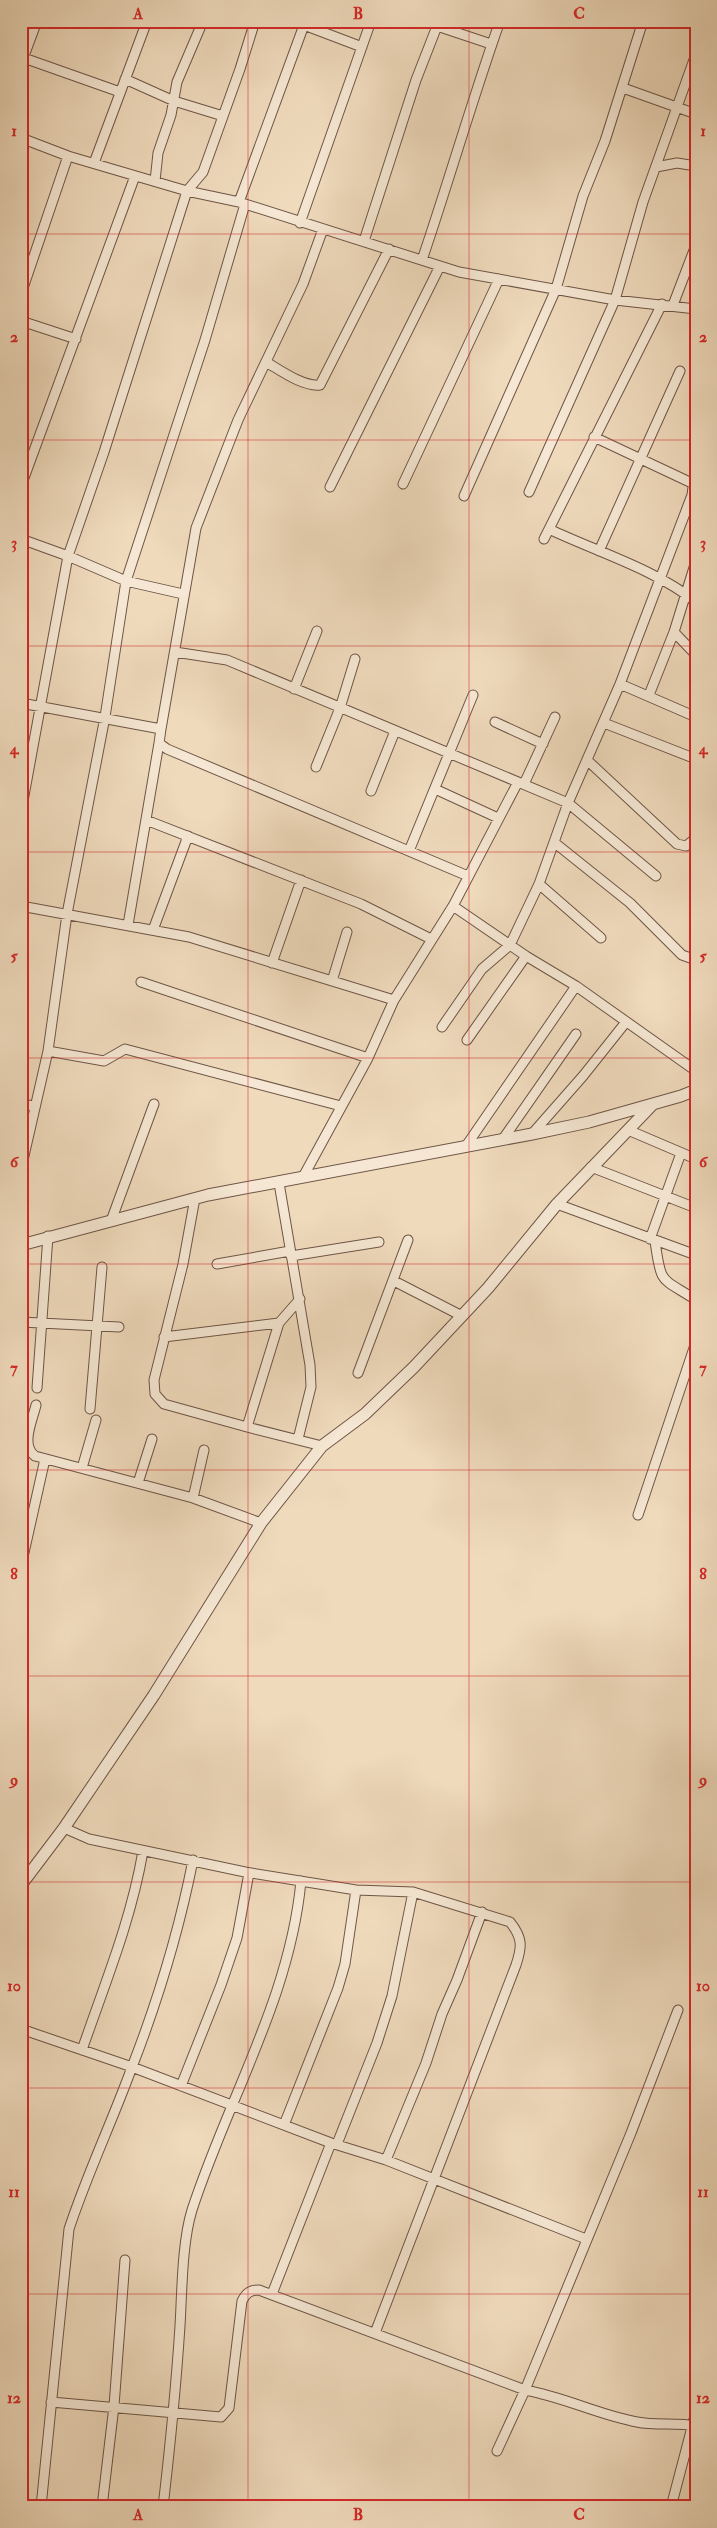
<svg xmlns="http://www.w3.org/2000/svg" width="717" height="2528" font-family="'IM FELL Double Pica',serif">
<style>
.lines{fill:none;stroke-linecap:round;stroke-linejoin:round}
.minor-casing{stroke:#6e5546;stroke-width:11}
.tertiary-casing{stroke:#6e5546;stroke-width:13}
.minor{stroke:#f5e7d3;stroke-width:9}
.tertiary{stroke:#f5e7d3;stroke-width:11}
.grid{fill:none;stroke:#d62828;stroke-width:1;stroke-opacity:0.55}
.neatline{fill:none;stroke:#d62828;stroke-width:2}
.grid-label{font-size:16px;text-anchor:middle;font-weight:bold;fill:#d62828}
</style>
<rect width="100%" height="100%" fill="#efdabc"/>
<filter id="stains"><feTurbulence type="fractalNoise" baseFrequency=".004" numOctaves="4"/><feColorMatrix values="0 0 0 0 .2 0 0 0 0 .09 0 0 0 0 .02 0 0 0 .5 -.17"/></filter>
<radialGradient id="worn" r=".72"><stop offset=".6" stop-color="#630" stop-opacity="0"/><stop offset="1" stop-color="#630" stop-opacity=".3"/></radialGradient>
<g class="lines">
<defs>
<path id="minor" d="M437 26 491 44
M21 57 120 92
M21 64 37 21
M125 79 174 101 223 116
M623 88 696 114
M21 138 68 156 187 191 239 202 459 272 615 300 696 309
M94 163 147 21
M656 167 677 163 696 166
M155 181 158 153 171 115 177 82 203 21
M239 202 304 25 362 47
M300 223 371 21
M364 241 416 80 439 21
M422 260C449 181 472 100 500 21
M21 294 68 156
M673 305 696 245
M21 321 76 339
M266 362C280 370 303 387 320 385L389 249
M594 437 696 485
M403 484 499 279
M21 486 135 176
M330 487 440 266
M529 492 615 300 643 202 696 54
M464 496 556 289 583 196 605 141 643 21
M549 529C595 551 657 570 696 602
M21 539 68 556 126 581 183 594
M544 539 662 304
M599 551 680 371
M674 632 696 655
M175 652 227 660 568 803 656 876
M620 684 696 717
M294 689 317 631
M649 695 674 632 696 561
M21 703 161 729 159 743 167 749 468 876
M495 722 543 744
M604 723 696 759
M161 729 196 528 238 420 303 284 323 229
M587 760 677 844 686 846 696 838
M316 767 340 708 355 659
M524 784 555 717
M435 789 498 818
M371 791 395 731
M21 812 68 556 104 452 187 191 203 172 240 69 255 21
M146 820 361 904 431 939
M555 843 630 903 682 955 696 960
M409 851 473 695
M539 884 601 938
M21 906 189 937 394 1000
M453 906 526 956 576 986 696 1071
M128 925 159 743
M153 930 188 836
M272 963 301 880
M332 981 347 932
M141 982 368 1058
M442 1027 482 969 510 945 539 884 568 803 620 684 692 495 696 464
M467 1040 526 956
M48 1051 104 1061 125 1049 341 1106
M21 1104 34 1106
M628 1130 696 1159
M532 1134 583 1076 626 1022
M503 1139 576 1034
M466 1146 576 986
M591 1167 696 1208
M21 1169 48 1051 67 914 105 717 126 581 205 340 245 204
M303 1177 368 1058 394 1000 453 906 518 782
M279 1183 310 1365 311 1387 298 1439
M195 1198 183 1264 154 1380 155 1394 164 1404 247 1427
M557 1204 696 1255
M111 1221 154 1104
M650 1239 681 1153
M655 1241C661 1286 661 1277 696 1300
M291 1256 379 1242
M217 1264 290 1251
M394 1281 462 1316
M300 1299 279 1323 247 1427 322 1446
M21 1322 119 1327
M164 1337 279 1323
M358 1373 408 1240
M37 1388 48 1236
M36 1405C33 1419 20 1445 35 1456L193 1498 261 1523
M90 1409 102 1267
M82 1468 96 1420
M138 1483 152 1439
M193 1498 204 1450
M638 1515 696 1342
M21 1566 45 1459
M64 1828 89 1839 245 1872 356 1890 413 1892 510 1922C523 1938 522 1947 516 1965L375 2333
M21 2029 132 2067 331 2143 386 2160 586 2239
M82 2050C105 1983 131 1921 143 1851
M181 2086 221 1985 237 1938 249 1873
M284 2125 338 1988 345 1964 356 1890
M337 2144 377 2043 392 1996 413 1892
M386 2160 426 2063 442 2014 457 1980 482 1912
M272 2294 331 2143
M51 2402 221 2417 229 2408 242 2301C246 2293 250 2290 259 2290L525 2390C564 2397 599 2415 637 2422 656 2426 677 2422 696 2426
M497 2451 525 2390 631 2133 678 2010
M41 2507 69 2229C87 2174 112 2122 132 2067 158 2000 179 1931 193 1860
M102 2507 114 2406 125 2260
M163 2507C170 2447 176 2387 180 2326 182 2292 182 2242 192 2210 228 2099 290 1998 301 1881
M671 2507 696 2412"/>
<path id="tertiary" d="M21 1245 208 1195 532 1134 589 1122 681 1096 696 1090
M21 1885 64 1828 154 1695 261 1523 322 1446 365 1414 414 1367 488 1288 557 1204 653 1104"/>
</defs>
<use href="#minor" class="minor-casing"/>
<use href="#tertiary" class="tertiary-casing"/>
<use href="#minor" class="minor"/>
<use href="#tertiary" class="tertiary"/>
</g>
<path class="grid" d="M248 21V2507M469 21V2507M21 234H696M21 440H696M21 646H696M21 852H696M21 1058H696M21 1264H696M21 1470H696M21 1676H696M21 1882H696M21 2088H696M21 2294H696"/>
<rect width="717" height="2528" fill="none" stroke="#efdabc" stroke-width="55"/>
<rect x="28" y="28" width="662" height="2472" class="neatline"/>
<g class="grid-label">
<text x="138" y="19">A</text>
<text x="358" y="19">B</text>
<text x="579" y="19">C</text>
<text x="14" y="136">1</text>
<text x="703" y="136">1</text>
<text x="14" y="342">2</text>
<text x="703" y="342">2</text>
<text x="14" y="548">3</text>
<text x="703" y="548">3</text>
<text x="14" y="754">4</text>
<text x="703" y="754">4</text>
<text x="14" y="961">5</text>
<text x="703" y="961">5</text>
<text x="14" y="1167">6</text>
<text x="703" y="1167">6</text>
<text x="14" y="1373">7</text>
<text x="703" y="1373">7</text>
<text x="14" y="1579">8</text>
<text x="703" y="1579">8</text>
<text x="14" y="1785">9</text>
<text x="703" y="1785">9</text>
<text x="14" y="1991">10</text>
<text x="703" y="1991">10</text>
<text x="14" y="2197">11</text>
<text x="703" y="2197">11</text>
<text x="14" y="2403">12</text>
<text x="703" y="2403">12</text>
<text x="138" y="2520">A</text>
<text x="358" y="2520">B</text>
<text x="579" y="2520">C</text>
</g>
<rect width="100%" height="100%" filter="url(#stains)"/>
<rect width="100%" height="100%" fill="url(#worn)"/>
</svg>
